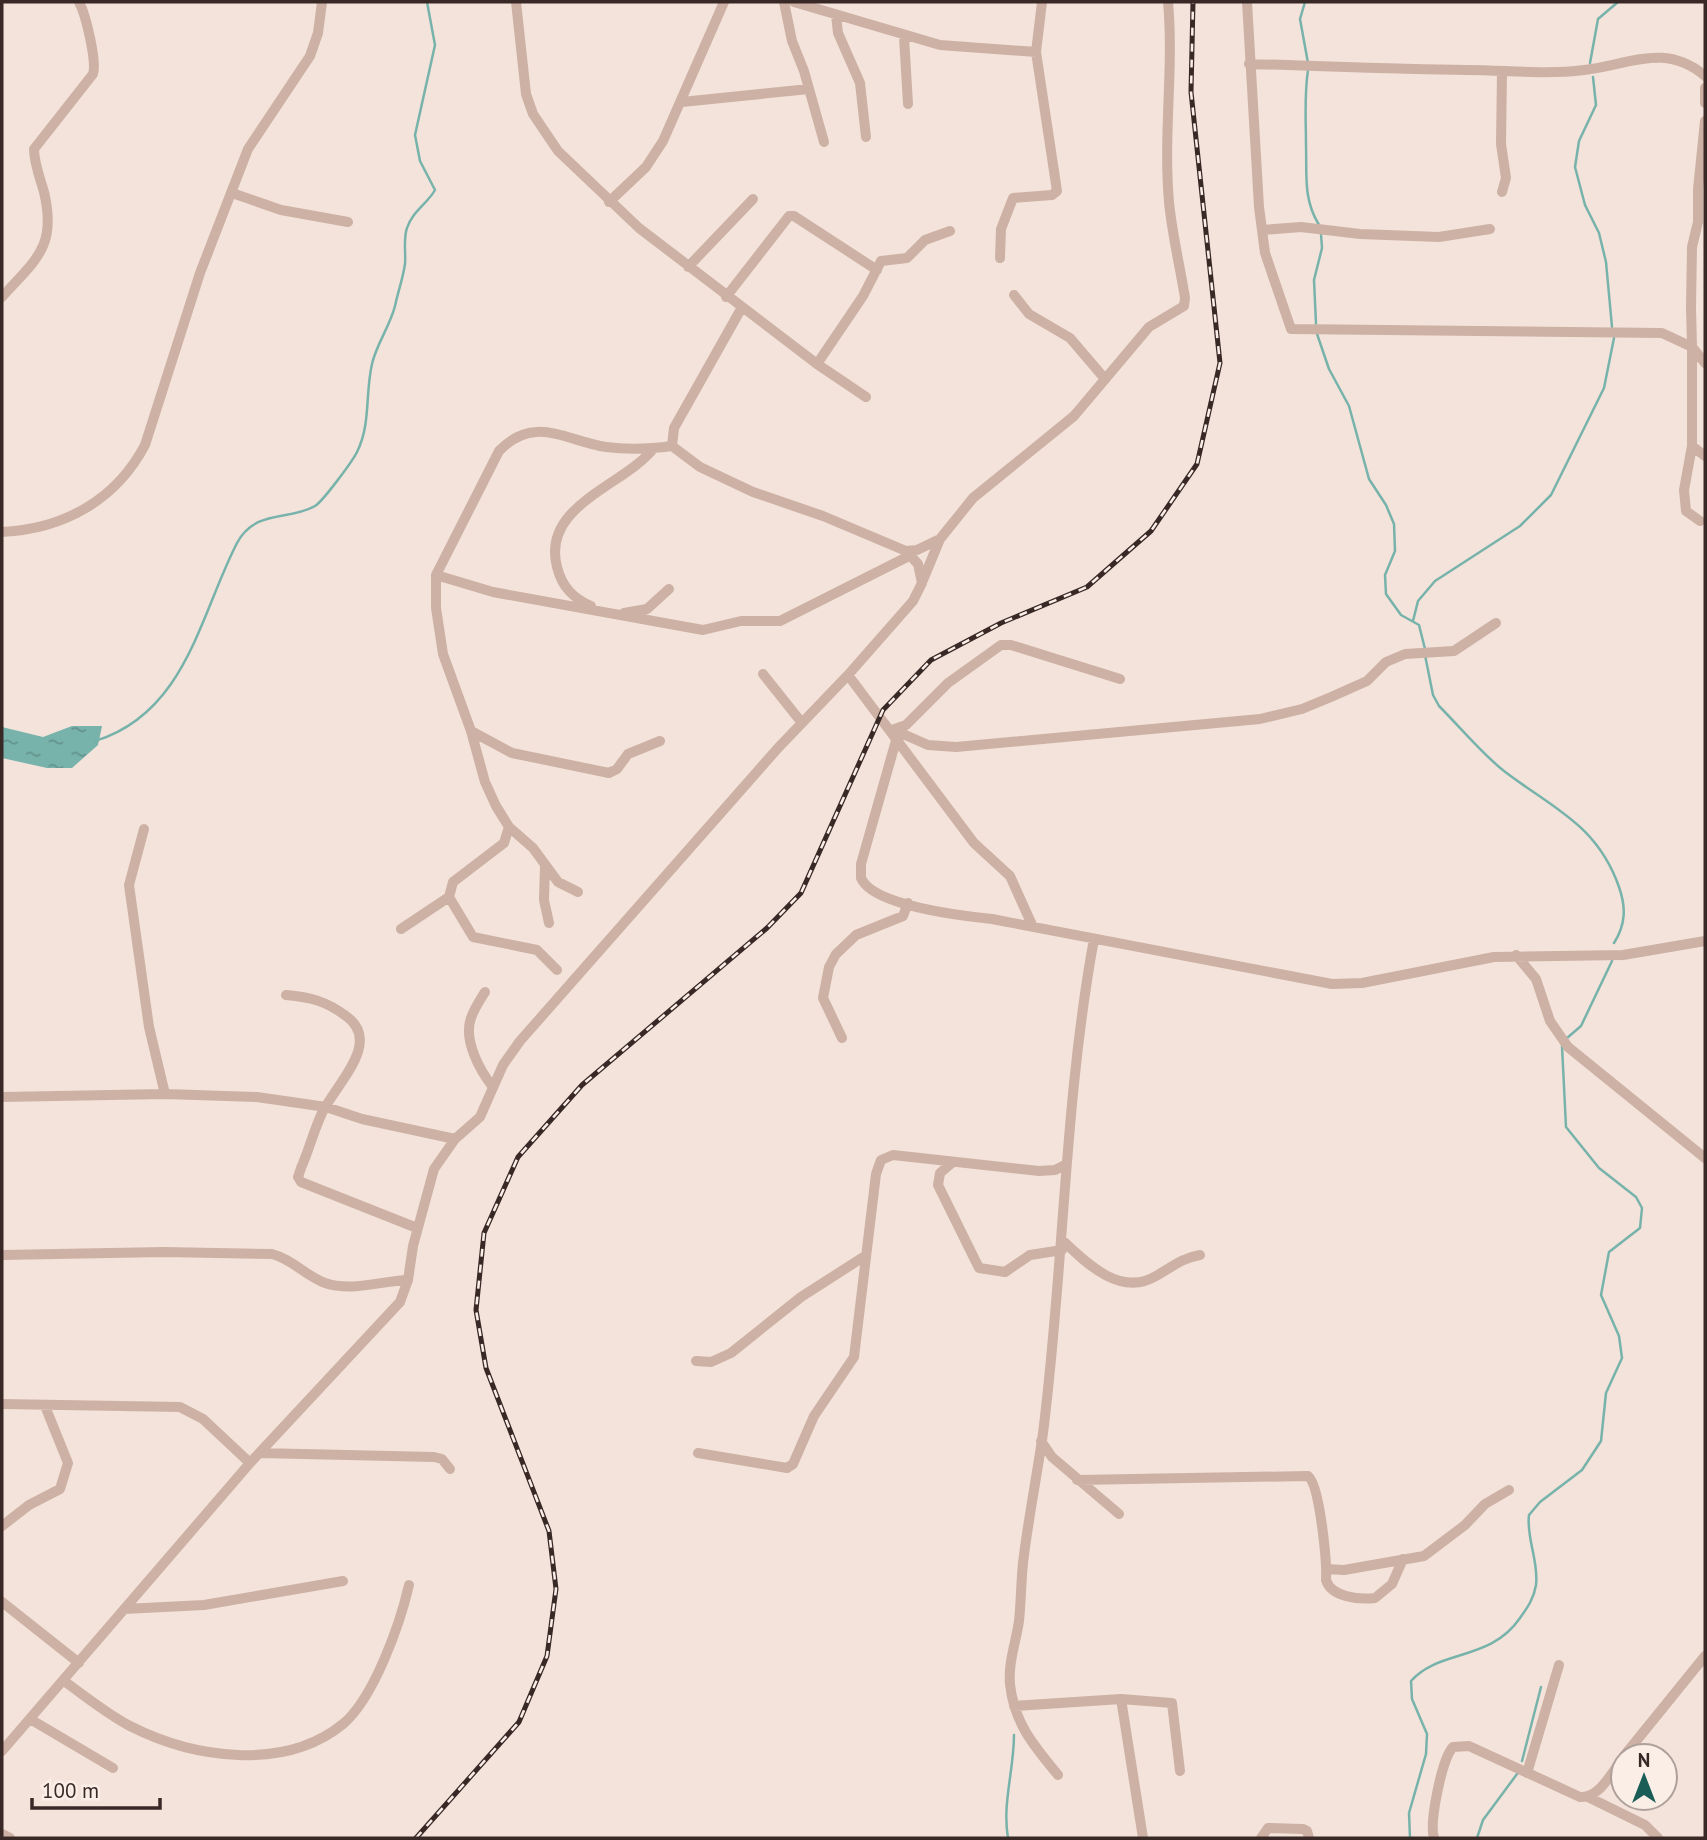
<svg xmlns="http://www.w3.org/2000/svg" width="1707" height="1840" font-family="'PT Sans',sans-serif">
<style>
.water{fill:url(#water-ripples)}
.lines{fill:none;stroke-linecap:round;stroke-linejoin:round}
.stream{stroke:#77b3ab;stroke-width:2.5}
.minor{stroke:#cdb1a5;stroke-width:10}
.rail-casing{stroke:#382927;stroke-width:5}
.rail{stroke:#fbeee7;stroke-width:2.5;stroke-dasharray:8;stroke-linecap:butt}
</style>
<defs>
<pattern id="water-ripples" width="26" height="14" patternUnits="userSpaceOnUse" patternTransform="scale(1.75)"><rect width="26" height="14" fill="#77b3ab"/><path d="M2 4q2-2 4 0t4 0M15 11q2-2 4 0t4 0" fill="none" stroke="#63928b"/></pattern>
</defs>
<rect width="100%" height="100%" fill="#f4e3da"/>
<path class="water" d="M72 726H102L98 745 72 768H47L2 758V727L43 737Z"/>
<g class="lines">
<path class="stream" d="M1305 2 1300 19 1308 63
M1590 63 1598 19 1618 2
M1308 70C1304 96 1306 120 1306 146 1307 175 1303 199 1319 225
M1593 77 1596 105 1579 141 1575 167 1585 205 1599 233 1606 262 1612 327
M1316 324 1314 280 1322 248 1321 234
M1316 331 1329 369 1349 406 1369 479 1386 505 1394 524 1395 551 1385 575 1386 594 1401 615 1419 625 1425 649
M1413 621 1418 601 1435 581 1520 526 1551 495 1604 388 1614 338
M1425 655 1433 695 1439 706C1460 727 1481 753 1504 771 1552 808 1597 824 1619 887 1626 907 1626 924 1614 943
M95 741C186 713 200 615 237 543 255 509 289 521 315 506 323 501 352 462 357 452 371 424 365 394 372 364 376 345 390 326 395 306 398 292 403 278 405 264 406 253 403 239 407 228 412 212 427 204 435 190L420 161 415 135 435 45 427 2
M1567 1038 1581 1026 1612 961
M1522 1761 1541 1687
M1008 1838C1002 1804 1014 1770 1014 1735
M1410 1838 1409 1813 1426 1754 1427 1734 1412 1699 1411 1681C1439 1649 1490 1662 1520 1618 1528 1607 1534 1598 1536 1585 1539 1561 1526 1538 1529 1515L1540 1502 1582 1470 1601 1441 1606 1393 1622 1358 1619 1336 1601 1295 1609 1252 1640 1228 1642 1208 1636 1197 1599 1168 1566 1127 1562 1046
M1477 1838 1483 1820 1517 1774"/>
<path class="minor" d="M516 2 526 94 533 114 558 151 639 228 817 364 863 296 881 261 907 258 925 240 950 231
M784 2 792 41 804 71 824 142
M794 2 940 45 1036 52 1042 2
M1247 2 1259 207 1265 253 1291 329 1662 333 1692 347V446
M836 15 838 33 860 83 866 137
M904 37 908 104
M1249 64C1322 66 1394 69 1467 70 1506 70 1546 75 1584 70 1629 65 1665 42 1705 76
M1502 71 1501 144 1506 178 1502 192
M1705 88V103
M682 102 809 89
M1705 121 1698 189V222L1692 247 1691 307 1692 347 1705 363
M232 193 281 210 348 222
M609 202 646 167 663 141 724 2
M1262 230 1301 227 1360 234 1439 237 1490 229
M1000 258 1001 229 1013 198 1052 195 1057 191 1036 52
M688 267 753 199
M1014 295 1029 314 1070 338 1105 379
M2 297C36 259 57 247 44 192 40 178 34 163 34 149L93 74C97 62 86 15 79 2
M726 297 789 216H794L877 270
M817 364 866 397
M1700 521 1686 511 1684 490 1692 446 1705 456
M2 532C64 529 116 500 145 445L200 273 248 149 310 56 318 33 322 2
M906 551 917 550 940 539
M436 575 493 592 703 630 741 621H780L911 555
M923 580 940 539 973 498 1074 416 1149 327 1184 306 1185 298C1180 266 1172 234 1169 202 1163 135 1174 68 1168 2
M591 606C573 598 562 587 557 567 541 505 624 486 654 448
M624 613 647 609 669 589
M763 674 802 723
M848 675 974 843 1010 876 1033 927
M892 730 906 725 948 683 1001 645H1011L1120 679
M894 730 928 745 956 747 1260 719 1302 709 1331 697 1367 681 1386 662 1405 654 1454 651 1496 623
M471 731 512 753 609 773 617 769 628 754 660 741
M897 737 861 864V878C873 906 963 916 992 919L1332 984 1362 983 1494 957 1623 955 1705 941
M144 829 129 885 149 1027 165 1094
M545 865 544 900 549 923
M578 892 558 882 533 848 509 827 496 806 485 782 471 731 443 654 436 608V575L499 451C534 414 566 441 606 447 629 450 649 449 672 446
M449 897 473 937 537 950 557 970
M401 929 449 897 453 882 504 843 509 827
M1516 955 1536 979 1550 1021 1568 1047 1705 1158
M485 992C480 1000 474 1009 471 1018 463 1040 480 1071 493 1087
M286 995C310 997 326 1001 346 1016 383 1042 336 1084 322 1113 314 1130 309 1150 301 1168L298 1177 301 1182 417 1228
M842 1038 823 998 829 967 836 954 856 935 903 916 908 903
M2 1097 165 1094 257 1097 326 1107 362 1119 455 1139
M953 1162 940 1173 938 1185 979 1268 1005 1272 1030 1255 1062 1250
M1062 1240C1087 1264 1121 1297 1156 1276 1172 1267 1182 1258 1200 1255
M2 1255 164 1252 272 1254C292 1259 306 1276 325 1283 352 1292 381 1281 408 1280
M696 1361 711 1362 731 1353 801 1297 865 1256
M2 1404 180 1407 203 1419 250 1463
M1041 1441 1052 1457 1119 1514
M259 1453 434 1457 442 1459 450 1469
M698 1453 787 1468 793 1464 814 1416 854 1357 876 1174 881 1160 893 1155 1039 1171 1055 1170 1065 1165
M1077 1480 1308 1476C1320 1485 1327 1563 1326 1580 1331 1597 1359 1600 1375 1598L1392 1584 1403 1559
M2 1526 29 1505 60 1489 68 1463 45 1406
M1327 1569 1344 1570 1424 1556 1465 1525 1485 1504 1509 1490
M2 1602 79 1663
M124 1609 204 1605 343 1581
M64 1681C85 1696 107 1714 130 1726 193 1758 284 1772 343 1724 374 1698 400 1624 409 1585
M1121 1699 1172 1703 1180 1771
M1014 1706 1121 1699 1143 1838
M30 1719 113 1768
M2 1751 250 1463 400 1302 408 1280 413 1246 434 1169 455 1139 480 1117 503 1065 520 1041 778 748 848 675 913 601 922 583 918 564 906 551 823 516 753 492 700 467 672 446 674 428 741 309
M1624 1756 1705 1656
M1527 1773 1559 1665
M1058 1775C1034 1746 1014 1723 1010 1684 1008 1663 1016 1642 1019 1621 1021 1602 1021 1583 1023 1563 1028 1520 1037 1476 1043 1433 1064 1268 1064 1102 1094 939
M1588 1797 1645 1825 1658 1838
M2 1834 10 1838
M1261 1838 1268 1828 1303 1829 1307 1831 1309 1838
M1434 1838C1429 1822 1442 1759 1453 1747L1469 1746 1580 1797C1599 1799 1612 1772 1623 1758"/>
<defs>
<path id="rail" d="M416 1838 519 1722 547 1656 556 1589 549 1531 486 1368 476 1310 484 1233 518 1157 582 1085 767 928 801 893 883 710 931 660 1001 623 1087 587 1151 531 1197 464 1220 363 1191 92 1193 2"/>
</defs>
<use href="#rail" class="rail-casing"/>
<use href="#rail" class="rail"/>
</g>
<rect width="1707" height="1840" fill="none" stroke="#382927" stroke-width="7"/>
<g transform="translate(1644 1777)"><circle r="33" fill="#fbeee7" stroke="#ad9f9a" stroke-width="2"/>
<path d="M0-5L12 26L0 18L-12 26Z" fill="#195d56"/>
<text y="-10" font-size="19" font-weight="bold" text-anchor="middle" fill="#382927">N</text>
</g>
<path d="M32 1798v10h128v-10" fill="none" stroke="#382927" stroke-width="3.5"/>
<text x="42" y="1798" font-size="21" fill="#382927" stroke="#fbeee7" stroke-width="5" paint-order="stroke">100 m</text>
</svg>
